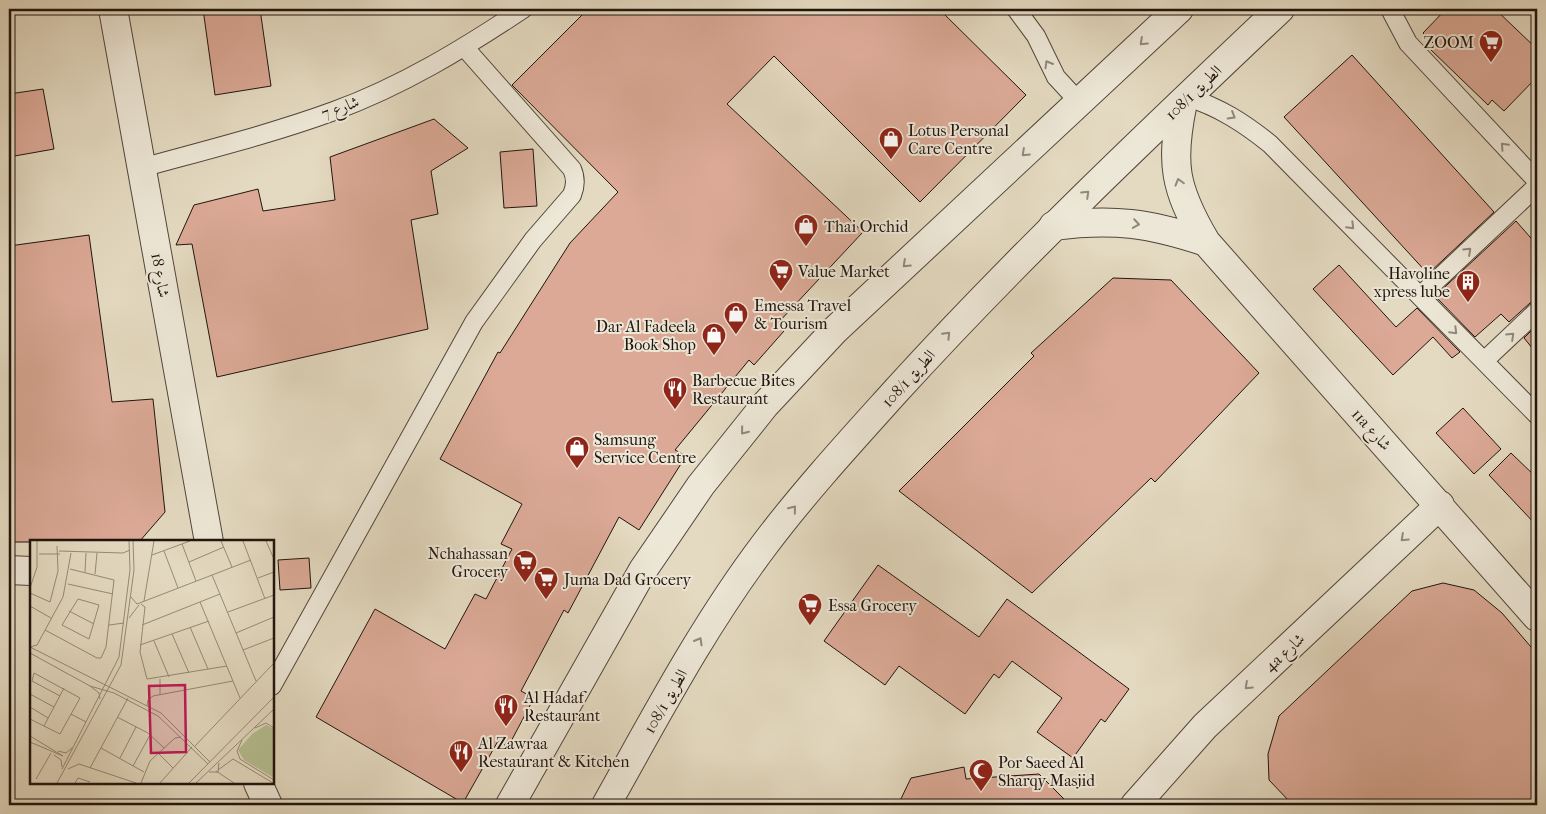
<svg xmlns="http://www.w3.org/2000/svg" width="1546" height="814" font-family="'IM FELL French Canon',Amiri,serif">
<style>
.building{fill:#dba996;stroke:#20140e}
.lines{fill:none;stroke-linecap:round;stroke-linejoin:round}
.service-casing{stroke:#51463b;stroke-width:20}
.minor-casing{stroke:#51463b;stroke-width:30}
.tertiary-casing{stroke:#51463b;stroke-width:30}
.service{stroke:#ede7d7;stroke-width:18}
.minor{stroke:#ede7d7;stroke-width:28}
.tertiary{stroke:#ede7d7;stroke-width:28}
.oneway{stroke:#91887d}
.labels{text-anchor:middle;stroke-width:4;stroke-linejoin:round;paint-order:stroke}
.poi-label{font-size:16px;fill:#20140e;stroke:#ede7d7;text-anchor:start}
.street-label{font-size:16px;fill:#20140e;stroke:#ede7d7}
.inset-road{fill:none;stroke:#968b79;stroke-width:1}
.view{fill:#c2185b;fill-opacity:0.15;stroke:#c2185b;stroke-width:2.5}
.inset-edge{fill:none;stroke:#20140e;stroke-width:2.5}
</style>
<rect width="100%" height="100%" fill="#e4dac1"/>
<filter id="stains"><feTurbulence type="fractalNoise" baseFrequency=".004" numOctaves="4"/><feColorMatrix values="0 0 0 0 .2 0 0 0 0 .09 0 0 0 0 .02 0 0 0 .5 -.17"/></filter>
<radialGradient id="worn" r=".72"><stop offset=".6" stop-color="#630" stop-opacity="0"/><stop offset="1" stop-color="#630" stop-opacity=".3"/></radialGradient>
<path class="building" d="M203 9H260L271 86 215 95Z
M588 9H939L1026 95 920 202 774 56 727 104 863 232 777 324 784 331 754 365 749 360 675 450 686 456 639 530 619 517 568 613 564 610 521 691 534 698 508 747 498 741 463 803 316 717 375 609 445 649 475 594 486 599 512 549 501 544 522 504 440 459 498 352 500 353 570 243 618 192 512 85Z
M1446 9H1495L1537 49V77L1504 111 1492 100 1488 105 1430 49 1434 44 1423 33Z
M1352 55 1494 212 1428 274 1284 117Z
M43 89 54 149 9 157V94Z
M434 119 468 148 431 171 438 214 411 220 428 329 217 377 192 244 176 245 194 205 258 189 263 211 335 200 330 157Z
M533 149 537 206 504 208 500 152Z
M1516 221 1537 245V301L1530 303 1509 322 1501 314 1475 337 1435 296Z
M89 235 112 402 153 399 165 512 139 542H9V246Z
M1339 265 1396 327 1417 308 1460 352 1452 358 1433 337 1393 375 1313 289Z
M1113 278 1171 280 1259 373 1155 482 1151 478 1032 593 899 491 1034 356 1031 353Z
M1537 325V354L1524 338Z
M1463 408 1501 449 1474 474 1436 433Z
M1511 453 1537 478V526L1489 475Z
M309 558 311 588 280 590 278 560Z
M878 565 979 637 1007 599 1129 689 1105 722 1101 719 1073 758 1037 732 1062 698 1012 661 999 678 994 674 965 714 899 666 885 685 824 641Z
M1443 583 1474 590 1502 613 1537 654V805H1296L1290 802 1269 780 1268 754 1279 716 1412 591Z
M964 767 966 779 1039 774 1070 805H898L911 778Z"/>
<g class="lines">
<defs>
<path id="service" d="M1016 9 1036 36 1056 77 1079 102
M1390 9 1408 43 1537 181
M1187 97C1219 107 1244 123 1270 144L1537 415
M141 168C206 150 271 134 334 111 402 86 463 49 523 9
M1420 296 1537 186
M1484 361 1537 311
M272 686 474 322 533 240 572 195C576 185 576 178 572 169L465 48"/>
<path id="minor" d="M113 9 209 542
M1183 102C1170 163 1174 188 1206 242L1537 617
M1053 226C1113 218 1149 223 1206 242
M9 570 31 571
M258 783 268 805
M1135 805 1205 726 1440 505"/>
<path id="tertiary" d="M510 805 643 570 701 485 765 405 835 330 1179 9
M606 805C656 716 703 626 765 544 805 491 850 442 895 392 1017 258 1149 133 1280 9"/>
</defs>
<use href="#service" class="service-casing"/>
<use href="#minor" class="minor-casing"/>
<use href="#tertiary" class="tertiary-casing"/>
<use href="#service" class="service"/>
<use href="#minor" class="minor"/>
<use href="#tertiary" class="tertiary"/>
</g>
<defs><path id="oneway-chevron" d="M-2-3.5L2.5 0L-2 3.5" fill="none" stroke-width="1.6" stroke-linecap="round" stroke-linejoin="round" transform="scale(1.25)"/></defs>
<g class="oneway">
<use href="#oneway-chevron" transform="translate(1143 42) rotate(137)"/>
<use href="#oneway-chevron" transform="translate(1048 64) rotate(-120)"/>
<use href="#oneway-chevron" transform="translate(1232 116) rotate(31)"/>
<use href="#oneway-chevron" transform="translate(1504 146) rotate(-133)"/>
<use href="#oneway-chevron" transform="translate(1025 153) rotate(137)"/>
<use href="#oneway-chevron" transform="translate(1179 182) rotate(-106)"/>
<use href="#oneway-chevron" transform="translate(1086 194) rotate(-44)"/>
<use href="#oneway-chevron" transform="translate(1136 224) rotate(9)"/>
<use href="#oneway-chevron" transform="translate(1351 226) rotate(45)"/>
<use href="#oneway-chevron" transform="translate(1468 251) rotate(-43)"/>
<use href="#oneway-chevron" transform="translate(906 264) rotate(137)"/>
<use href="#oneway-chevron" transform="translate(1454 331) rotate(45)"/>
<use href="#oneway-chevron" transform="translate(947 335) rotate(-46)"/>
<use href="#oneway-chevron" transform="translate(1511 336) rotate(-43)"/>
<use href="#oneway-chevron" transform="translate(744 431) rotate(129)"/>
<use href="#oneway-chevron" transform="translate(793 509) rotate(-51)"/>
<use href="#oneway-chevron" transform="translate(1404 538) rotate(137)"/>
<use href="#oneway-chevron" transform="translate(699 641) rotate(-60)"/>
<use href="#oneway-chevron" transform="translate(1248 686) rotate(137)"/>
</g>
<defs>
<symbol id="supermarket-pin" viewBox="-11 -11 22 30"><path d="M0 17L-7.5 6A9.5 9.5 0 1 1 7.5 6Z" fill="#8f2418" stroke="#ede7d7"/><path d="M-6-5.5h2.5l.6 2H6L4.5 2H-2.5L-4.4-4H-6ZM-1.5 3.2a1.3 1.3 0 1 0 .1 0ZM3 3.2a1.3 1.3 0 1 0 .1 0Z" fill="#fff"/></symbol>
<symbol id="shop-pin" viewBox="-11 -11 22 30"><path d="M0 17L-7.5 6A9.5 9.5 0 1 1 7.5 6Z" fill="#8f2418" stroke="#ede7d7"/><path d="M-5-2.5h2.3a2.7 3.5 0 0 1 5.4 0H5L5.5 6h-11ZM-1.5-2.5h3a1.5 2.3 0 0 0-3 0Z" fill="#fff"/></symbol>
<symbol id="building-pin" viewBox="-11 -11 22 30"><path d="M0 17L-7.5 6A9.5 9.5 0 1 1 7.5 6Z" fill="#8f2418" stroke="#ede7d7"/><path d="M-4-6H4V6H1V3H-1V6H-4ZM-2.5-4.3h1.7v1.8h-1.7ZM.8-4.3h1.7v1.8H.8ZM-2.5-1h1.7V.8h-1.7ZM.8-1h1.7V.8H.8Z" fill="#fff"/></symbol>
<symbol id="restaurant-pin" viewBox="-11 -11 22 30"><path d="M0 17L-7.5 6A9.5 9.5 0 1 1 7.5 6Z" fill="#8f2418" stroke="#ede7d7"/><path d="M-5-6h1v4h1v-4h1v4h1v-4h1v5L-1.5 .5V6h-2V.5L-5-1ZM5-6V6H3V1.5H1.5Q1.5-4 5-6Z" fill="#fff"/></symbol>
<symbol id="mosque-pin" viewBox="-11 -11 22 30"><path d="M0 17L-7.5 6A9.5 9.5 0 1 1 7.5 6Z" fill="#8f2418" stroke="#ede7d7"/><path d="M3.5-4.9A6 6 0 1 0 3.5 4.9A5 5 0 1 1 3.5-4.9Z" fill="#fff"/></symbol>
</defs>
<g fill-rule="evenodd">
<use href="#supermarket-pin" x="1477" y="28" width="28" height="38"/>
<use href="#shop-pin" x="877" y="125" width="28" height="38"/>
<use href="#shop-pin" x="792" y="212" width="28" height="38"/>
<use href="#supermarket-pin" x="767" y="257" width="28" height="38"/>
<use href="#building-pin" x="1454" y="268" width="28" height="38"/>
<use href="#shop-pin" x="722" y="300" width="28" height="38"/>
<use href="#shop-pin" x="700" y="321" width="28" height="38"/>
<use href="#restaurant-pin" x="661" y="375" width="28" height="38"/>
<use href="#shop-pin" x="563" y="434" width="28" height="38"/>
<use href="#supermarket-pin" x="511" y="548" width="28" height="38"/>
<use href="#supermarket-pin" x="532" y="565" width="28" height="38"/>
<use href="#supermarket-pin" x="796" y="591" width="28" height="38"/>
<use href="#restaurant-pin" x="492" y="692" width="28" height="38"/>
<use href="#restaurant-pin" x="447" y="738" width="28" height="38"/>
<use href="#mosque-pin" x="967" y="757" width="28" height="38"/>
</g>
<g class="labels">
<g class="poi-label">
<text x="1474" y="48" text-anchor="end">ZOOM</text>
<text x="908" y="136">Lotus Personal<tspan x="908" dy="18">Care Centre</tspan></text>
<text x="824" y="232">Thai Orchid</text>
<text x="798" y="277">Value Market</text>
<text x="1450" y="279" text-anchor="end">Havoline<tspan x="1450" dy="18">xpress lube</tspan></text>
<text x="754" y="311">Emessa Travel<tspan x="754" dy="18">&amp; Tourism</tspan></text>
<text x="696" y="332" text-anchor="end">Dar Al Fadeela<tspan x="696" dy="18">Book Shop</tspan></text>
<text x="692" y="386">Barbecue Bites<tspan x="692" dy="18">Restaurant</tspan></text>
<text x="594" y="445">Samsung<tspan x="594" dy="18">Service Centre</tspan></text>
<text x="508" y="559" text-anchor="end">Nchahassan<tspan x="508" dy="18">Grocery</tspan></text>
<text x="564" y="585">Juma Dad Grocery</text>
<text x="828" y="611">Essa Grocery</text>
<text x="524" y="703">Al Hadaf<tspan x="524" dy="18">Restaurant</tspan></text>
<text x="478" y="749">Al Zawraa<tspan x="478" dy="18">Restaurant &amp; Kitchen</tspan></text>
<text x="998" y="768">Por Saeed Al<tspan x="998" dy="18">Sharqy Masjid</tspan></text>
</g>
<g class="street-label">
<text transform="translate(1193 92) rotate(-44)" y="6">108/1 الطريق</text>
<text transform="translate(340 107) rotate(-21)" y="6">شارع 7</text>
<text transform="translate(161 275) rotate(80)" y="6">شارع 18</text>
<text transform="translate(908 378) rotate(-48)" y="6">108/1 الطريق</text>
<text transform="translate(1372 429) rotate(48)" y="6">11a شارع</text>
<text transform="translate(1284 652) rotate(-43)" y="6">4a شارع</text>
<text transform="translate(665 701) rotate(-60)" y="6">108/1 الطريق</text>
</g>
</g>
<g transform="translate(30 540)">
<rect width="244" height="244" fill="#e4dac1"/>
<path d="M236 185 244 189V238L214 220 208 210 222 194Z" fill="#b5bf92"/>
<path class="inset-road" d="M191 1 202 27M213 1 235 59M236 1 244 19M152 4 166 41M29 11 93 13 100 10M134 11 148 48M9 14H30M122 15 160 1M159 22 194 7M55 32 56 13M65 34 67 13M182 35 226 141M228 38 244 32M38 44 83 54M0 48 7 27V1M0 53 20 62 28 31 27 6M101 57 107 64 221 20M48 59 69 65 59 99 32 85ZM114 61 124 1M170 62 210 158M111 64 115 67 110 112 117 139 197 126M0 66 21 78M39 71 64 84M198 72 244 55M99 78 109 65M79 85 94 83M112 85 190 54M160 87 178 129M15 90 67 118H71L76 107 84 40 40 29M206 93 244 77M142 94 159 133M124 101 139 137M110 105 179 81M0 107 131 173 180 222M0 107 7 105 33 57 41 13M213 110 244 98M0 113 60 146 84 153 128 176 178 224M130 139V155M60 146 69 153 70 159M0 154 24 167M117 166 118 160 123 156 203 141M0 167 18 178M41 174 56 182M87 177 118 193 134 208M0 179 30 194 50 158 4 133 2 141 30 156M14 186 34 148M225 188 236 183 244 188M0 196 33 216 0 202M212 200 207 211 210 219 244 240M165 206 244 123M71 208 114 232M28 211 36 213 42 208M128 213 143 228M24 215 31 220 32 227M90 218 106 187M103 226 120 195M60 228 98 158M32 229 89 117 100 30 99 1M38 229 49 224 106 243M188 230 203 219 243 243M186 231 204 243M179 232H188L189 223M6 239 21 213M27 243 91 125 104 30 103 1M45 243 48 238 60 242M111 243 120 221 145 198 151 197M130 243 162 207M159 243 244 157M166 243 244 169"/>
<path class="view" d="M155 145 156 212 121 213 119 146Z"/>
<rect width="244" height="244" class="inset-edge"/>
</g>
<rect width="1546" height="814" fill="none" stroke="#e4dac1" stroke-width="30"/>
<rect x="10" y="10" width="1526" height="794" fill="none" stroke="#20140e" stroke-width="2.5"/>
<rect x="15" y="15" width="1516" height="784" fill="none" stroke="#20140e"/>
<rect width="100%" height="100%" filter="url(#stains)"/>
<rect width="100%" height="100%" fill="url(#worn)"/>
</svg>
